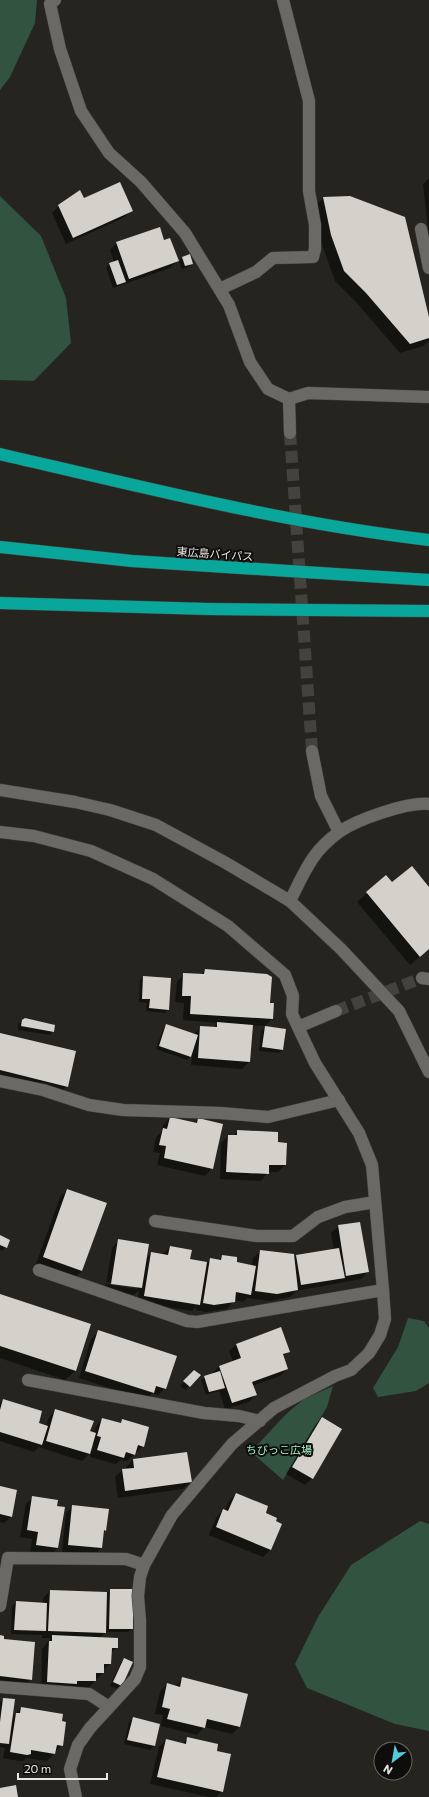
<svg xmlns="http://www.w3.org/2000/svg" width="429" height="1797" font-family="Commissioner,'Noto Sans JP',sans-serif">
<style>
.green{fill:#31533f}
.shadow{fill:#0007;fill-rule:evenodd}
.building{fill:#d3d1ca}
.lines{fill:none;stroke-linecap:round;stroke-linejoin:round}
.minor-tunnel{stroke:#43423d;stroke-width:12;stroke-dasharray:12 6;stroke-linecap:butt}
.service-casing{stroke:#44423e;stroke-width:13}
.minor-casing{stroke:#44423e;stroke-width:13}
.tertiary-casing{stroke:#44423e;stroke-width:13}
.motorway-casing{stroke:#44423e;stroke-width:13}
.service{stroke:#6b6963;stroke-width:12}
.minor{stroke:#6b6963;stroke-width:12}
.tertiary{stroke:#6b6963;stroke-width:12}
.motorway{stroke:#09a69c;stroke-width:12}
.labels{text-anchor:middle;stroke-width:4;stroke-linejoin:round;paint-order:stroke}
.street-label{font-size:11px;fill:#eae9e5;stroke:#0e0d0b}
.park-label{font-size:11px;fill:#a0efbe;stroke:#0e0d0b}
</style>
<rect width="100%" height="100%" fill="#25241f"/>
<path class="green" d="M0 0H37L35 23 10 77 0 90Z
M0 196 41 236 66 298 71 343 34 381 0 380Z
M408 1318 424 1321 429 1328V1383L416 1391 378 1397 373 1388 398 1347Z
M333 1386 327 1407 283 1480 251 1452 286 1414 304 1399Z
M420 1521 429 1524V1731L395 1724 307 1688 295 1664 318 1617 351 1565Z"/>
<path class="shadow" d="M429 178V238L423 184Z
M323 198 429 321V341L423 346 400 353 356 302 335 281 322 245 314 207Z
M83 200 132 210 125 217 66 244 52 213 59 206Z
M163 241 178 261 170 268 113 288 106 267 114 262 110 250 117 243Z
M189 256 192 264 188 267 182 269 179 262 182 258Z
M386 877 392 884 429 888V949L410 965 357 902Z
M205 970 269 1004 272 1019 265 1026 252 1025 249 1062 242 1069 191 1065 192 1055 187 1060 156 1049 163 1029 167 1025 194 1034 201 1027 213 1028 218 1023 183 1020 184 1003 175 1002 177 982 184 974 200 975Z
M144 977 168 1009 165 1013 146 1011 147 1003 139 1002 140 980Z
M22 1021 53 1031 50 1035 18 1030V1024Z
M265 1027 282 1050 279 1053 259 1051 261 1031Z
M0 1034 67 1086 60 1093 0 1079Z
M170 1118 194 1123 198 1119 212 1168 205 1176 157 1165 160 1153 153 1152 156 1137 162 1131 163 1125Z
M238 1131 277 1143 285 1165 278 1172H268L261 1181 220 1179 221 1143 228 1136H233Z
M67 1190 105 1204 82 1271 74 1278 36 1264 60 1197Z
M339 1226 368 1272 361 1279 296 1291 290 1297 270 1301 247 1298 243 1302 234 1300 227 1309 206 1312 196 1310V1307L192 1311 137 1302 139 1290 134 1295 105 1290 112 1248 119 1240 146 1259 151 1253 163 1254 170 1247 189 1260 207 1263 210 1260 218 1261 222 1256 236 1263 252 1266 253 1258 260 1251 293 1258 296 1256 334 1250 331 1233ZM107 1282 137 1287V1289L106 1284Z
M0 1236 6 1247 2 1251 0 1250Z
M0 1295 75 1371 65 1380 0 1358Z
M98 1332 165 1388 158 1395 152 1393 146 1400 79 1378 91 1339Z
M237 1344 289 1351 283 1357 287 1369 280 1376 252 1386 256 1394 249 1402 225 1409 219 1391 206 1395 201 1380 212 1374 219 1366 233 1362 229 1351Z
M194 1371 199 1375 185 1390 180 1386Z
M4 1400 37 1423 46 1426 49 1417 56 1410 94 1433 96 1426 103 1419 119 1424 123 1420 143 1446 127 1461 121 1460 116 1464 90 1457 94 1444 92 1443 89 1454 82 1461 39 1447 34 1452 0 1441V1403Z
M322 1418 341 1430 312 1478 305 1485 286 1474 315 1425Z
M133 1460 191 1481 183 1489 118 1498 115 1477 122 1470H127L126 1467Z
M0 1487 12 1516 4 1523 0 1522Z
M236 1494 274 1521 281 1524 270 1550 263 1557 209 1535 216 1518 223 1510 225 1511 229 1501Z
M33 1497 58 1548 50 1555 30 1552 32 1539 20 1537 26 1504Z
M73 1506 105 1530 102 1533 101 1548 94 1555 62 1552 66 1513Z
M110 1590 132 1629 128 1632H106L99 1638 117 1647 110 1654V1664L103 1670V1673L88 1688 41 1689 42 1649 51 1638H42V1635L11 1634 12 1606 16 1602 43 1603V1598L50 1591 107 1593Z
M0 1636 31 1679 24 1686 0 1684Z
M124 1659 121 1685 118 1689 110 1686 121 1662Z
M182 1679 239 1727 232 1734 204 1727 197 1735 161 1726 163 1715 155 1714 160 1692 167 1684 175 1686Z
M3 1699 12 1718 21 1708 62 1745 47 1761 26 1758 23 1761H19L3 1758 5 1748 0 1747V1702Z
M133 1719 159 1724 154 1746 150 1750 124 1744 129 1722Z
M188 1738 216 1752 222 1791 216 1797H209L150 1784 159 1747 166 1740 182 1744Z"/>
<path class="building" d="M120 182 133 211 73 238 58 205 80 190 84 198Z
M350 196 405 217 429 317V338L410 344 366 293 344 271 331 235 323 197Z
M160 227 164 240 170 238 179 261 129 279 116 242Z
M190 254 193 264 185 266 182 257Z
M118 260 126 282 117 285 109 263Z
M412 866 429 887V949L420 957 366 892 386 875 392 882Z
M205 969 267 974 272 977 270 1003H274L273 1019 190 1014 191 996H182L183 973 204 974Z
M143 976 171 978 169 1010 149 1008 150 999H142Z
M25 1018 55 1025 54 1032 21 1026 22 1020Z
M217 1022 253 1025 250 1062 198 1058 200 1026 217 1027Z
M166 1024 198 1035 191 1057 159 1046Z
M265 1026 286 1029 283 1050 262 1047Z
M0 1033 76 1051 68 1087 0 1070Z
M170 1117 197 1123 198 1118 223 1124 213 1169 164 1158 166 1146 159 1145 163 1128 167 1129Z
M237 1130 278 1132V1142L287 1143 286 1165H269V1174L226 1172 228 1135H237Z
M67 1189 107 1203 82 1271 43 1257Z
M360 1222 369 1272 346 1276 338 1225Z
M0 1235 10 1240 7 1248 0 1245Z
M118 1239 149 1244 142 1288 111 1284Z
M170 1246 192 1250 190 1259 207 1262 200 1305 144 1296 151 1252 168 1255Z
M339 1248 345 1278 301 1285 296 1255Z
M260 1250 294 1254 298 1290 277 1294 255 1291Z
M222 1255 237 1257V1262L256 1266 251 1295 236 1292 235 1302 214 1305 203 1303 210 1258 221 1260Z
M0 1294 91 1324 76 1371 0 1346Z
M281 1327 290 1352 283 1354 288 1369 252 1382 257 1395 232 1403 219 1366 241 1358 236 1344Z
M98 1330 177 1356 166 1389 156 1386 154 1393 85 1371Z
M194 1370 201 1375 190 1387 183 1381Z
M220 1371 225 1388 209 1392 204 1376Z
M3 1399 42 1411 39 1423 48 1426 42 1445 0 1432V1410Z
M55 1409 94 1421 90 1431 96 1433 90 1454 46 1441Z
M322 1417 342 1429 313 1479 292 1467Z
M102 1418 121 1423 122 1419 149 1427 144 1447 138 1445 135 1455 126 1452 124 1458 97 1450 101 1437 97 1436Z
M187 1452 192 1482 125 1491 122 1469 134 1468 133 1459Z
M0 1486 17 1490 12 1517 0 1514Z
M236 1493 268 1506 266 1513 277 1518 276 1521 282 1524 271 1550 216 1527 223 1509 228 1511Z
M32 1496 58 1500 57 1506 65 1507 58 1548 36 1545 38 1532 27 1530Z
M72 1505 109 1509 106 1531 104 1530 102 1548 68 1545Z
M110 1589H133V1629H109Z
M50 1590 107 1592 106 1633 48 1631Z
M16 1601 47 1603 46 1631 14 1630Z
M0 1635 4 1636V1639L35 1642 32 1680 0 1676Z
M52 1635 118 1638V1648H112L111 1664H104V1673H96V1681H77V1684L47 1682 49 1641H52Z
M124 1658 133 1662 122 1686 113 1682Z
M182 1677 248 1694 240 1727 207 1719 205 1728 167 1719 170 1709 162 1707 167 1683 180 1687Z
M3 1698 15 1699 9 1744 0 1743V1722Z
M21 1707 63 1714 62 1721 66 1722 63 1746 57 1745 55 1754 31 1750V1754L27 1755 10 1752 16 1713H20Z
M133 1717 160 1724 155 1746 127 1740Z
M187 1737 218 1744 217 1751 231 1754 223 1792 157 1777 166 1739 186 1744Z
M16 1785 18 1797H0V1788Z"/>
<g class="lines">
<path class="minor-tunnel" d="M290 433 312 751
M336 1011 422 978"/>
<defs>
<path id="service" d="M421 229 429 268
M0 1081 43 1090 89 1105 123 1110 221 1113 268 1117 339 1100
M155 1221 257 1236H293L318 1217 345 1207 375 1202
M39 1270 187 1321 197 1322 383 1290
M28 1380 204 1413 239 1416 260 1421
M0 1606 8 1558 126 1559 144 1565
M0 1687 89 1694 109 1707"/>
<path id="minor" d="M55 0 50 4 60 49 81 111 109 153 141 182 185 233 229 305 250 362 268 389 289 399 308 393 429 397
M220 289 256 272 273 258 313 257 315 249V225L309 191V101L283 0
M289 399 290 433
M312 751 321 796 339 832
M0 832 34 836 91 851 153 879 228 926 285 975 293 996 292 1014 298 1027 315 1063 359 1133 372 1165 383 1290 385 1319 380 1335 369 1353 351 1370 335 1376 274 1408 232 1444 172 1515 144 1565 140 1577 138 1596 140 1620V1667L135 1679 90 1728 78 1745 70 1769 76 1797
M290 901C297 887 304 871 313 858 319 849 331 838 339 832 358 819 407 802 429 804
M422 978 429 979
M298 1027 336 1011"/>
<path id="tertiary" d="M0 790 75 802 110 810 156 825 226 863 290 901 341 949 399 1011 429 1072"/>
<path id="motorway" d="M0 454C142 487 284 523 429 540
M0 547 132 561 429 580
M0 603 208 609 429 611"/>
</defs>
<use href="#service" class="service-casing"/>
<use href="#minor" class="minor-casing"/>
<use href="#tertiary" class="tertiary-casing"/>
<use href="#motorway" class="motorway-casing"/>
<use href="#service" class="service"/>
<use href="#minor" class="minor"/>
<use href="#tertiary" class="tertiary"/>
<use href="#motorway" class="motorway"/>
</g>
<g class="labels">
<g class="street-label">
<text transform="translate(215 554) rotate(4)" y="4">東広島バイパス</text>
</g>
<g class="park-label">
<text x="279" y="1454">ちびっこ広場</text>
</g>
</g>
<g transform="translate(393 1761) rotate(211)"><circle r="19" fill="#0e0d0b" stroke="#666562"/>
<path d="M0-3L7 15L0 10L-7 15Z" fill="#54cade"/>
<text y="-6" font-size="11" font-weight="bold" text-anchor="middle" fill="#eae9e5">N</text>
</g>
<path d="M18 1773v6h89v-6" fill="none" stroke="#eae9e5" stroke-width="2"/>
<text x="24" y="1773" font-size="12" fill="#eae9e5" stroke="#0e0d0b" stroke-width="3" paint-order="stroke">20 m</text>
</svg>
